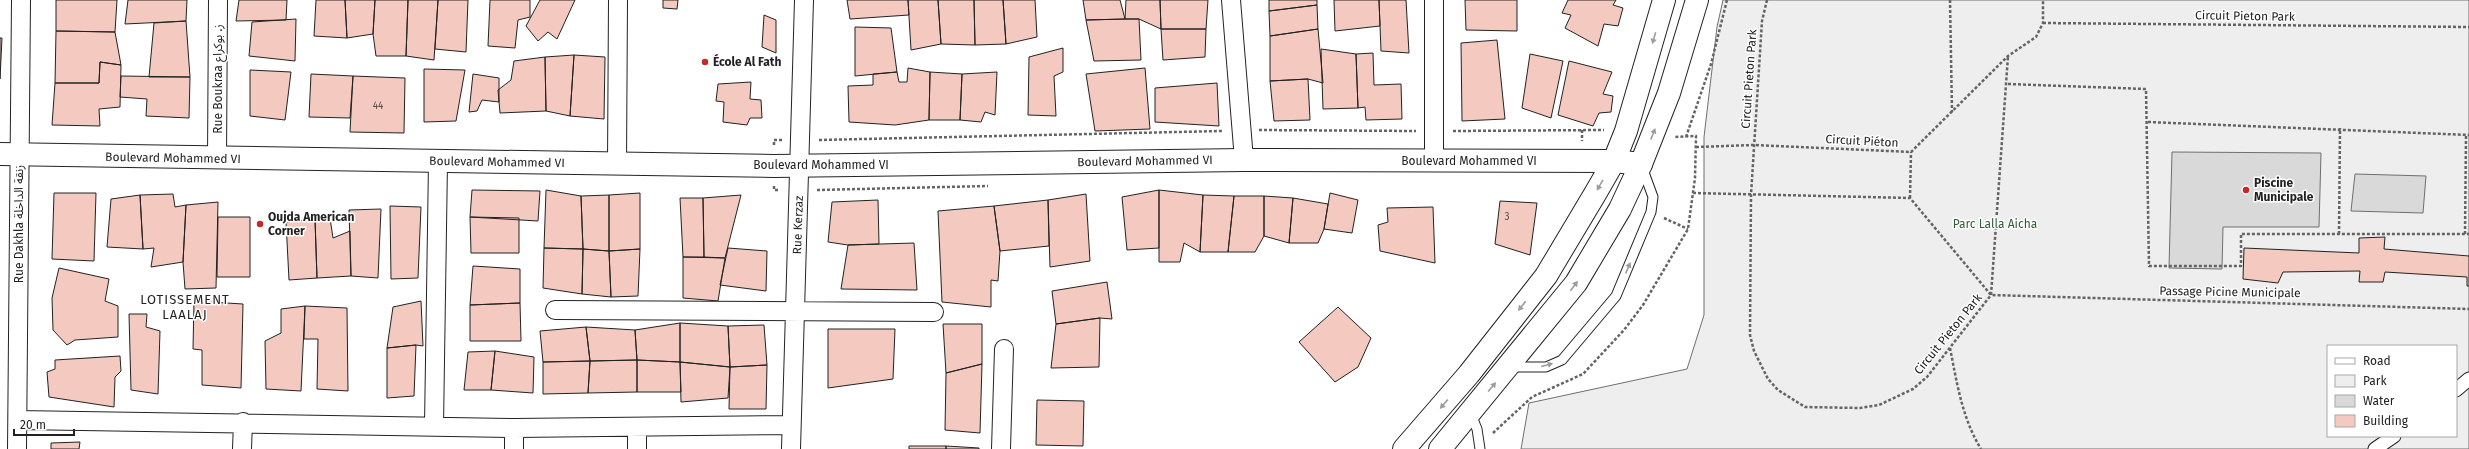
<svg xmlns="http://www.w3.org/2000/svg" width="2469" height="449" font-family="'Fira Sans','Noto Sans Arabic',sans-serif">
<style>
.green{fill:#eee;stroke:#6f6f6f;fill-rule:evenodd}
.water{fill:#d9d9d9;stroke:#6f6f6f}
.building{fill:#f3c9c0;stroke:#222}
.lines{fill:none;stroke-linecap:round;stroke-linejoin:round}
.service-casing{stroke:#222;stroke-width:11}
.pedestrian-casing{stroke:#222;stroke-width:15}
.minor-casing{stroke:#222;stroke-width:20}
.tertiary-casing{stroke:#222;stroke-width:24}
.primary-casing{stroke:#222;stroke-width:24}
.path{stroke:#646464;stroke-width:2.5;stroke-dasharray:3 2;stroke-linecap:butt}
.service{stroke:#fff;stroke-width:9}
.pedestrian{stroke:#fff;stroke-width:13}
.minor{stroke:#fff;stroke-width:18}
.tertiary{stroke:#fff;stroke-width:22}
.primary{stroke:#fff;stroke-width:22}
.oneway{fill:#9c9c9c}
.poi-dot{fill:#c62828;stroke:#fff;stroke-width:1.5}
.labels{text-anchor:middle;stroke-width:3;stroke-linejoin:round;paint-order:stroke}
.number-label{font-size:10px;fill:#564c4a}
.street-label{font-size:12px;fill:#222;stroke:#fff}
.poi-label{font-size:12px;font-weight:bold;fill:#222;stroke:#fff;text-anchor:start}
.park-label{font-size:12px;fill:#2f5e38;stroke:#fff}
.neighbourhood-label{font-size:13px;letter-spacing:1px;fill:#222;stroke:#fff}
</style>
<rect width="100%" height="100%" fill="#fff"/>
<path class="green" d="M1723 0H2469V449H1521L1529 403 1687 369 1704 315V137L1717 27ZM2328 346H2456V436H2328Z"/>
<path class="water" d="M2172 152 2321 153 2319 227H2223L2222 269 2169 268Z
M2355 174 2426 176 2423 213 2351 211Z"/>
<path class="building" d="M56 0H117L115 32 56 31Z
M128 0H187L186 21 125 24Z
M239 0H287L286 20 236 21Z
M316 0H345L347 38 314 36Z
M345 0H375L373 34 347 38Z
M375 0H408L406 56H376L373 34Z
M408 0H438L434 60 406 56Z
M438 0H468L466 52 435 49Z
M490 0H530V17L518 20 515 48 488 46Z
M540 0H575L557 39 548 32 538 41 526 26Z
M663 0H678L677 9 663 8Z
M847 0H908L909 15 850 19Z
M908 0H938L941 44 911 50Z
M938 0H974L975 45 941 44Z
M974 0H1003L1006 44 975 45Z
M1003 0H1035L1037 37 1006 44Z
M1083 0H1120L1125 19 1086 20Z
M1126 0H1160L1161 29 1139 19H1125Z
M1160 0H1208L1206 29H1161Z
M1269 0H1317V5L1269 11Z
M1334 0H1379L1380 26 1335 31Z
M1379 0H1406L1409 53 1381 51Z
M1465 0H1517V31L1466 30Z
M1568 0H1616L1613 5 1623 8 1618 26 1604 24 1598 46 1565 28 1571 15 1562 13Z
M1317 5 1318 29 1270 36 1269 11Z
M764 15 776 20V53L762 47Z
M296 19 295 61 249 56 252 22Z
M1125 19H1139L1141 60 1094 61 1086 20Z
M186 21 190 77H149L154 23Z
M855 27 891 28 897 72 855 76Z
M1161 29H1206L1205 57 1163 60Z
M1318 29 1323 83 1308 79 1270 81V36Z
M56 31 115 32 121 65 100 62 99 83H55Z
M0 38H2L0 79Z
M1497 40 1505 119 1462 121 1461 43Z
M1063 48V72L1054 76 1056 116 1028 115 1029 57Z
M1321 49 1356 54 1358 108 1323 109Z
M1373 53 1374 85 1401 84 1402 119 1366 120 1365 107 1358 108 1356 54Z
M1530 54 1563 61 1551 118 1522 108Z
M574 55 605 57 604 119 570 116Z
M574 55 570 116 546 111 545 57Z
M545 57 546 111 500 113 498 90 511 80 514 61Z
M1569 61 1612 72 1603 94 1613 96 1611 112 1599 113 1593 126 1558 115Z
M100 62 121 65 120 107 99 109 100 126 52 125 55 83H99Z
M908 68 930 72 929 120 895 125 849 122 848 86 873 85V74L897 72 899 82H907Z
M1145 68 1150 129 1095 131 1086 74Z
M424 69 465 70 456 121 424 122Z
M250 70 291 72 285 120 250 116Z
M930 72 962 74 960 120H929Z
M997 72 995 115 985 112 981 122 960 120 962 74Z
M311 74 353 76 350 118 309 117Z
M473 74 499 78V102L482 100 477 111 469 112Z
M121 76 190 77 189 118 146 116 147 99 120 97Z
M353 76 405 78 404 133 350 132Z
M1308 79 1310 120 1274 121 1270 81Z
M751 82 750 99 761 100 762 118H750L747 125 723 122 724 102 716 101 718 84Z
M1217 83 1219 126 1155 122V88Z
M472 190 540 191 538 221 470 217Z
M546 190 581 196 583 249 544 248Z
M1159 190 1203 195 1200 252 1184 243 1180 262H1159Z
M1159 190V248L1127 250 1122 197Z
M54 193H96L94 261 52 259Z
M640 193V249L609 251V195Z
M1330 193 1358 200 1352 233 1324 229Z
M173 194 175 207 186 205 183 262 151 267 154 248 143 249 140 195Z
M1086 194 1090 261 1050 267 1048 200Z
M140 195 143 249 107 247 111 199Z
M609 195V251L583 249 581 196Z
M741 195 725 258 704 257 703 198Z
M1203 195 1234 196 1228 252H1200Z
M1234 196H1264V236L1255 252H1228Z
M1264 196 1293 198 1289 243 1264 236Z
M680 198H703L704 257H683Z
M1293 198 1328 204 1324 229 1318 243H1289Z
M878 200 879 244 848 245 828 242 832 202Z
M1048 200 1049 246 1000 251 994 206Z
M1500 201 1537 203 1530 255 1495 244Z
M218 202 216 288 185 289 183 262 186 205Z
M390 206 421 207 418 278 391 279Z
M994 206 1000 251 998 281 991 280V307L942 302 938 211Z
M1433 207 1435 263 1380 251 1378 225 1388 222 1387 208Z
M381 209 378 278 351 276 349 210Z
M218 217H250V277H217Z
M470 217 519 218V253H471Z
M330 218 333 238 350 231 351 276 317 278 315 219Z
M315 219 317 278 289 280 286 222Z
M2385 237 2384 249 2469 256V286H2467V277L2385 272 2383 282H2359L2360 271 2283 272 2278 283 2243 279 2244 248 2359 253V238Z
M914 243 917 290 841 289 848 245Z
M544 248 583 249 582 294 543 288Z
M728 248 767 251 766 291 720 285Z
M583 249 609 251 611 297 582 294Z
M640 249 638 296 611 297 609 251Z
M683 257 725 258 718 301 683 298Z
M473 266 520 269V303L470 305Z
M59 268 109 279 105 301 118 306V337L75 340 67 345 53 330 52 298Z
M1107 282 1112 319 1100 318 1056 324 1052 291Z
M194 301 243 304 241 388 202 385V350L193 349Z
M421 301 423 346 416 345 387 348 393 307Z
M520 303 521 341H470V305Z
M305 306 347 308 348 391 317 389 318 339H304Z
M305 306 301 391 266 389 265 341 281 333V309Z
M1338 307 1371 338 1358 367 1335 382 1299 342Z
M129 314H147L146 327 160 331 158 394 131 390Z
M1100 318 1099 367 1051 368 1056 324Z
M680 323 728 326 730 367 680 362Z
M680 323V362L637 360 635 330Z
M943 324H982V364L946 373Z
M764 325 767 365 730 367 728 326Z
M586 327 635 330 637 360 590 361Z
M586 327 590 361 543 362 540 331Z
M828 329H895L893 379 828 388Z
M416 345 414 396 387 398V348Z
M495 351 534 357 533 393 491 390Z
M495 351 491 390H464L468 352Z
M120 356 121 371 115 377 114 407 49 397 47 372 55 369V360Z
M637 360 680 362 681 392H637Z
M637 360V392L588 393 590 361Z
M590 361 588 393 543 394V362Z
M680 362 730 367 728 398 681 402Z
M982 364 980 433 945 430 946 373Z
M767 365 766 409H729L730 367Z
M1037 400 1084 401 1083 446 1036 445Z
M80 442 79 449H51V443Z
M909 446H946V449H909Z
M946 446 979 448V449H946Z"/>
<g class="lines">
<defs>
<path id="service" d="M1510 367H1546L1562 360 1616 296 1651 212 1653 197 1642 167
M1470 412 1477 429 1480 449"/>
<path id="pedestrian" d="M2456 390 2469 379
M2375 449 2394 436"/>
<path id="minor" d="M1231 0 1244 160
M217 159 218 0
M1434 161V0
M617 164 618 0
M555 310 934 312
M18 420 514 428 790 425
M434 426 438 162
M17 449 21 0
M242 449 243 422
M514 449V428
M637 449V427
M791 449 804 0
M1001 449 1004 349"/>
<path id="tertiary" d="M0 154 774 166 1244 160 1614 161 1641 164"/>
<path id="primary" d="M1404 449 1469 374 1546 276 1595 194 1614 161 1626 131 1664 0
M1440 449 1576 283 1620 209 1641 164 1669 93 1697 0"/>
</defs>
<use href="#service" class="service-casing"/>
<use href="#pedestrian" class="pedestrian-casing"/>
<use href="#minor" class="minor-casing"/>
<use href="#tertiary" class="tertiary-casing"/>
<use href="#primary" class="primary-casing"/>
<path class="path" d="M1767 0 1762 21 1751 195 1750 335 1754 351 1768 379 1778 390 1805 407 1860 408 1879 405 1913 389 1927 377 1991 295 2008 56
M1950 0 1952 112
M2043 23 2469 27
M2008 84 2146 89 2149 266H2241V234H2469
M2148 122 2469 135
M1259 130 1416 131
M1582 130V141
M1453 131 1604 130
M1686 137 1711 64 1727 0
M819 140 1222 131
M774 145V140H782
M1696 147 1754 145 1911 152 2008 56 2036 37 2043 23V0
M774 186V190H780
M817 190 988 186
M1693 193 1910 198 1991 295 2469 309
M1910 198 1911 152
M1664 218 1688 229
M2339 234 2340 128
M2465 234 2466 135
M1950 348C1957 383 1962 418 1981 449
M1493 433 1532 397 1583 374 1624 330 1643 305 1688 229 1695 178 1696 136 1674 137"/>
<use href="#service" class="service"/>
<use href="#pedestrian" class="pedestrian"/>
<use href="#minor" class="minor"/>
<use href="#tertiary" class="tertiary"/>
<use href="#primary" class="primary"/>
</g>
<defs><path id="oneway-solid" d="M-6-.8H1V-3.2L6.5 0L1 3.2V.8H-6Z"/></defs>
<g class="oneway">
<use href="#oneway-solid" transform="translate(1654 38) rotate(106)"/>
<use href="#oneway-solid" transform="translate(1653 134) rotate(-69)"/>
<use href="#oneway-solid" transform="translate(1600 185) rotate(120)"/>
<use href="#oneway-solid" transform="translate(1628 268) rotate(-67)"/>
<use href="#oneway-solid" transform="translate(1574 286) rotate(-53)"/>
<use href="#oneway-solid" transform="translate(1522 306) rotate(128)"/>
<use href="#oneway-solid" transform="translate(1547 365) rotate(-15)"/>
<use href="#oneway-solid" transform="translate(1492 387) rotate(-50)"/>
<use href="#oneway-solid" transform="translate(1444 404) rotate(130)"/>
</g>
<g class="poi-dot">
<circle cx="705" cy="62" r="4"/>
<circle cx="2246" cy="190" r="4"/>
<circle cx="260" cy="224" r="4"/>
</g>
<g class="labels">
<g class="number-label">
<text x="378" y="109">44</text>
<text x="1507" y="220">3</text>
</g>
<g class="street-label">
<text transform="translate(2245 16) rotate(1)" y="4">Circuit Pieton Park</text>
<text transform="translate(218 79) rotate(-90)" y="4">Rue Boukraa ز. بوكراع</text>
<text transform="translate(1749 79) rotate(-86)" y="4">Circuit Pieton Park</text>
<text transform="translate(1862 141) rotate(3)" y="4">Circuit Piéton</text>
<text transform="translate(173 158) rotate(1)" y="4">Boulevard Mohammed VI</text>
<text transform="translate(1145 161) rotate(-1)" y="4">Boulevard Mohammed VI</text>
<text x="1469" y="165">Boulevard Mohammed VI</text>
<text transform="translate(497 162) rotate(1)" y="4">Boulevard Mohammed VI</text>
<text x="821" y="169">Boulevard Mohammed VI</text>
<text transform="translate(19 224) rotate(-90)" y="4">Rue Dakhla زنقة الداخلة</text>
<text transform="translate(798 225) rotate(-88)" y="4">Rue Kerzaz</text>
<text transform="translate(2230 292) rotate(1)" y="4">Passage Picine Municipale</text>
<text transform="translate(1948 334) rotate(-51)" y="4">Circuit Pieton Park</text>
</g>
<g class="poi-label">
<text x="713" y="66">École Al Fath</text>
<text x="2254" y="187">Piscine<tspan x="2254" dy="14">Municipale</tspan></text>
<text x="268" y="221">Oujda American<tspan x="268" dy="14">Corner</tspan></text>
</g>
<g class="park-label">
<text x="1995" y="228">Parc Lalla Aicha</text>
</g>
<g class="neighbourhood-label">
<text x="185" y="304">LOTISSEMENT<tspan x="185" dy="15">LAALAJ</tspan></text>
</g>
</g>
<rect x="2327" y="345" width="130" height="92" fill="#ffffff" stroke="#a7a7a7"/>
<rect x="2335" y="358" width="20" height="6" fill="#ffffff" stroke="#a7a7a7"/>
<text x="2363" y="365" font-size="12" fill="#222222">Road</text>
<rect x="2335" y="375" width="20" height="12" fill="#eeeeee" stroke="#a7a7a7"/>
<text x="2363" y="385" font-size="12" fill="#222222">Park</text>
<rect x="2335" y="395" width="20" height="12" fill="#d9d9d9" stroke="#a7a7a7"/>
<text x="2363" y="405" font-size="12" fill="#222222">Water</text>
<rect x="2335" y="415" width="20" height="12" fill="#f3c9c0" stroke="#a7a7a7"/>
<text x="2363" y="425" font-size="12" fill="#222222">Building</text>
<path d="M14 429v6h60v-6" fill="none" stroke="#222222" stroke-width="2"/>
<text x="20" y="429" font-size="12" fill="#222222" stroke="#ffffff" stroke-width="3" paint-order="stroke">20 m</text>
</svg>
